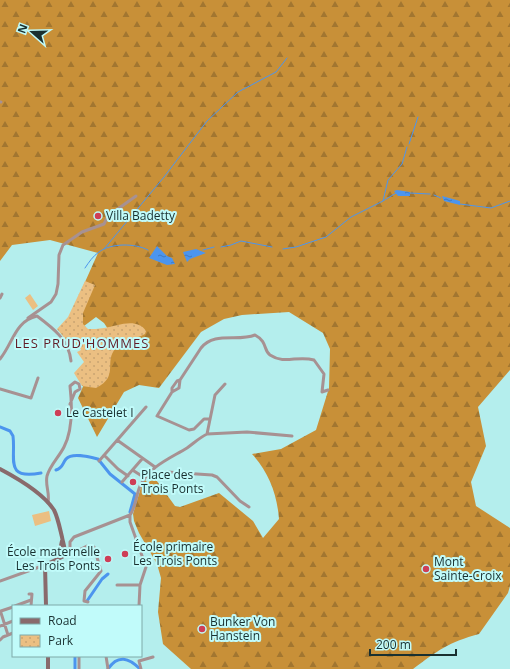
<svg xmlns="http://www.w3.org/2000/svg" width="510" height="669" font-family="'Open Sans',sans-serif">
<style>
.grass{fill:#ebbf82}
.forest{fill:url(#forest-firs)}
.park{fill:url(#park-dots)}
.water{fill:url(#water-ripples)}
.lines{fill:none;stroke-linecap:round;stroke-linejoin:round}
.stream{stroke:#4c95ee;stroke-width:1}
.canal{stroke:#4c95ee;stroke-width:3}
.street{stroke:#a79192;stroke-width:3}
.secondary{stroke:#896a6c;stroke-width:4}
.poi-dot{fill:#ce3e57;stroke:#c1fbfa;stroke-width:1.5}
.labels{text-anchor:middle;stroke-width:4;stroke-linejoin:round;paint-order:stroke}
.poi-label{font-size:12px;fill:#193030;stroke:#c1fbfa;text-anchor:start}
.neighbourhood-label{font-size:13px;letter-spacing:1px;fill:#611c27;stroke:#c1fbfa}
</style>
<defs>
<pattern id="forest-firs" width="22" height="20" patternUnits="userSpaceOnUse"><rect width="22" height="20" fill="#c89038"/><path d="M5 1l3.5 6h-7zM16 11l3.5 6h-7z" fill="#a27630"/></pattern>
<pattern id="park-dots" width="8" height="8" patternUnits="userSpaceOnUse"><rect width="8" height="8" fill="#ebbf82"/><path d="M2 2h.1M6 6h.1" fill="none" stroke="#c9a471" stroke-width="1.8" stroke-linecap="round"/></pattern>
<pattern id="water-ripples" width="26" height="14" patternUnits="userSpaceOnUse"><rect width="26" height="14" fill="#4c95ee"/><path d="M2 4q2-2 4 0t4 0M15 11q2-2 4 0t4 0" fill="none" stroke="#3e7ac1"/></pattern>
</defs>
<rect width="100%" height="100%" fill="#b4eeed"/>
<path class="grass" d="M30 294 38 306 33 310 25 298Z
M49 511 51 521 35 526 32 515Z"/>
<path class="forest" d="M0 0H510V370L478 407 486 446 471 482 476 506 510 528V586L508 593 479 634C449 642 437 651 413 669H191L163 644 158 612 161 578 157 564 139 533 134 521 133 514 142 484 145 480 148 483 154 477 175 506 180 507 219 493 253 521 263 538 279 519C277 494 269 473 252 454L281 449 316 430 329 388 330 349 323 333 289 312 242 315 224 319 201 332 159 388 139 385 124 392 97 437 78 398 92 366 110 332 104 323 96 317 80 329 81 291 98 253 50 240 12 245 0 261Z"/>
<path class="park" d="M85 281 95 285 83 313V324L88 329C93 329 98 329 104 328 117 326 137 317 146 331L145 334C136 339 123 340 116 348 103 362 120 376 96 388L82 386 74 373 84 362 77 352 81 350 79 346 76 347 74 345 71 346 57 329 68 317Z"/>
<path class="water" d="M397 190 410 192V196H398L394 191Z
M442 196 460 201V205L444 201Z
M157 246 167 256 172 258 175 264 167 265 149 258Z
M196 249 206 253 190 259 187 262 183 252Z"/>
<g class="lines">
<path class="stream" d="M409 144 418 117
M409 193 430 194
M434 195 441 198
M383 201 396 193
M460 204 491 208 510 201
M221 247 231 245 241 241 272 247
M104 249 164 177 207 121 238 92 276 72 287 58
M283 249 296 247 326 237 351 217 383 201 388 180 402 164 407 147
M203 250 214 247
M85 268C89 262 93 256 99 252 111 243 135 243 148 250"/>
<path class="canal" d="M0 427 10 431 13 436C16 459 4 480 41 473
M56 470C63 468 62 464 66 459 72 452 90 457 98 459L110 474 135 494 130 512
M87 601 102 579 108 574
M75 669V656
M108 669C118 654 129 658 140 669"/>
<path class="street" d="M0 102H1
M0 298 2 294
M28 318 51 302 56 294 58 284 59 255 63 245 82 232 104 224 108 216 136 196
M0 359C13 343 15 321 37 316 53 328 69 340 71 361
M0 389 31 398 38 378
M172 392V388L177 381 180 380
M210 419H204L194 429 189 430 157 416 172 392 179 388 180 380 201 348C214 331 238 342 255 335 268 342 263 350 270 355 285 365 297 355 314 360L324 374 322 392 328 390
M207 434 215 395 225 384
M117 440 155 467
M104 455 118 469 128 476
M99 461 146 407
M134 471 145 478
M147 476 167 472 212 475 217 477 240 501 249 507
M122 482 142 459
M48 503C50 492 45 486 47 476 50 465 59 457 64 447 73 430 72 404 70 386L75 382 79 384 80 389 75 392 70 404
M130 515V522L146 567 140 585 139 606
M70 553V542L74 537 130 515C136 507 136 495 140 486 150 466 169 459 187 448 194 443 199 438 207 434L247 432 292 436
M70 553 75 555 94 547
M71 554 87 546 94 547
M0 581 45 565
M117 585H140
M29 594H32L31 606
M88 602 84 601 85 591 101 571 94 547
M15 606 31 600
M1 611 13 607
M1 613 8 635
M0 626 13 621
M0 640 3 637 13 633
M106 656 108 669
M79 669V656
M141 669 139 661 153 657"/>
<path class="secondary" d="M0 469C17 478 43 493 54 510 58 518 60 529 62 537 63 544 67 550 62 557L45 565 46 606
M58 560 62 541
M48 656V669"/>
</g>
<g class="poi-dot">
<circle cx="98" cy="216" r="4"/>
<circle cx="58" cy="413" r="4"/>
<circle cx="133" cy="482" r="4"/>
<circle cx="125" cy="554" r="4"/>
<circle cx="108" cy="559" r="4"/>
<circle cx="426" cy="569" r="4"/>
<circle cx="202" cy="629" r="4"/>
</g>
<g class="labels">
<g class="poi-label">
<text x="106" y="220">Villa Badetty</text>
<text x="66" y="417">Le Castelet I</text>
<text x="141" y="479">Place des<tspan x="141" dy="14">Trois Ponts</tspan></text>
<text x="133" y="551">École primaire<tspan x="133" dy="14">Les Trois Ponts</tspan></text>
<text x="100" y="556" text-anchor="end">École maternelle<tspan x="100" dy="14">Les Trois Ponts</tspan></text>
<text x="434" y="566">Mont<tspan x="434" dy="14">Sainte-Croix</tspan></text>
<text x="210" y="626">Bunker Von<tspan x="210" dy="14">Hanstein</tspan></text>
</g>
<g class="neighbourhood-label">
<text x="82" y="348">LES PRUD'HOMMES</text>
</g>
</g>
<rect x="12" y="605" width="130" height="52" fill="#c1fbfa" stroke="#7eaaa9"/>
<rect x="20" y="618" width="20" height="6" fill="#896a6c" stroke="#7eaaa9"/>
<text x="48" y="625" font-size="12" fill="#193030">Road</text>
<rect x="20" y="635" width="20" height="12" fill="url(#park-dots)" stroke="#7eaaa9"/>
<text x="48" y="645" font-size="12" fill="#193030">Park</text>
<g transform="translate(32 32) rotate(290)" stroke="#c1fbfa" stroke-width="3" paint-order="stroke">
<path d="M0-3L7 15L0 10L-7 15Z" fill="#193030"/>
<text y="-6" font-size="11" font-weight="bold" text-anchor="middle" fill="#193030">N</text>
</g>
<path d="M370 649v6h86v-6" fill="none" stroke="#193030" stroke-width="2"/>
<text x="376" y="649" font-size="12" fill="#193030" stroke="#c1fbfa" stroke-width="3" paint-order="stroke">200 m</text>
</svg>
